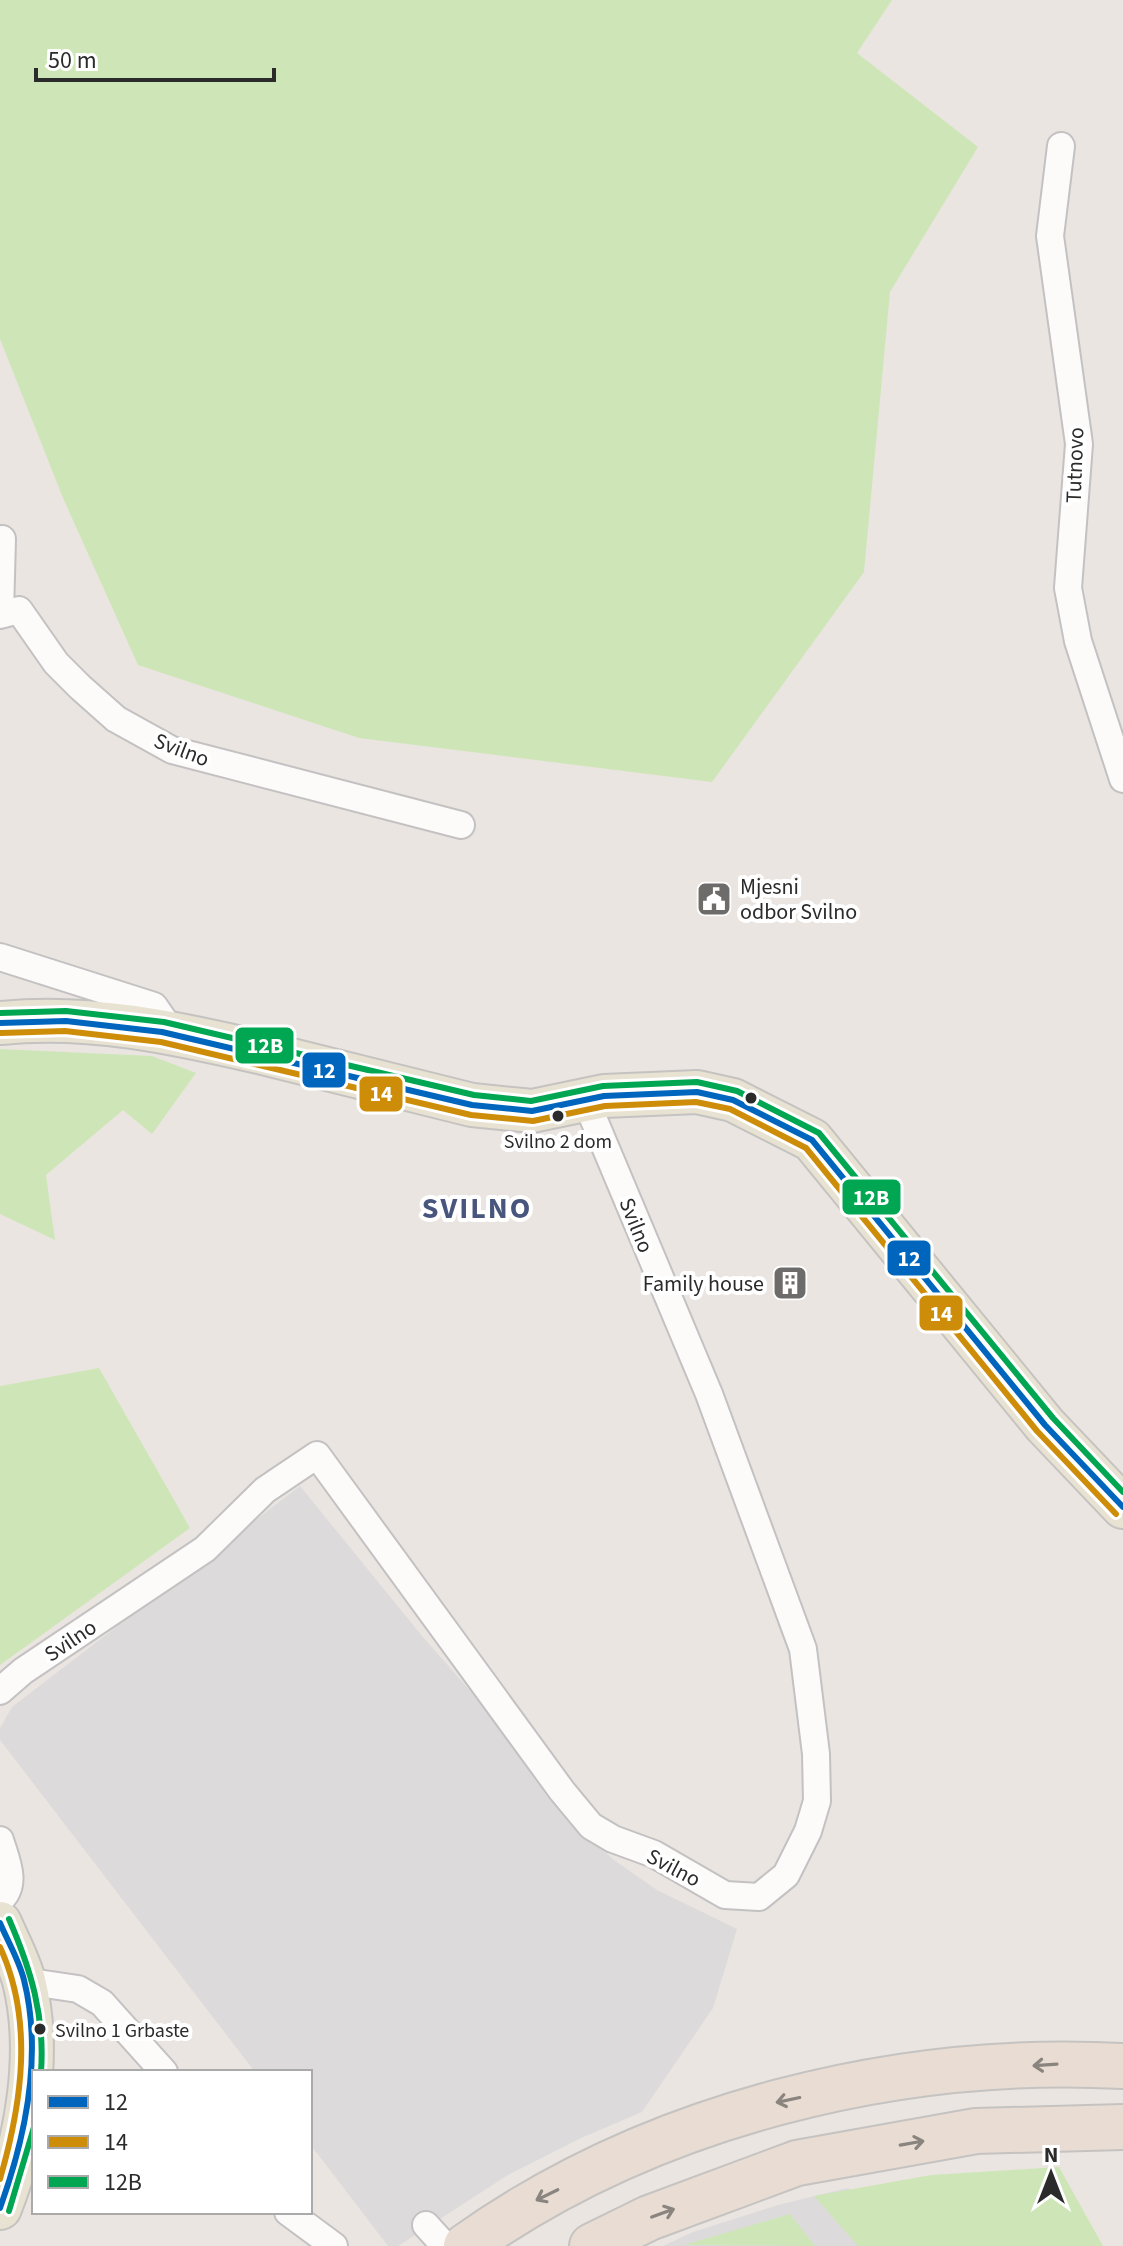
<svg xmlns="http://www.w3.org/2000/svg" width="1123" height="2246" font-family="'Source Sans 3',sans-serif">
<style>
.industrial{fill:#dddadc}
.green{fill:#cee6b7}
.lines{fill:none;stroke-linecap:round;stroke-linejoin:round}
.minor-casing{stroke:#c3c1c2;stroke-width:30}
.primary-casing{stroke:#c5c3c1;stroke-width:46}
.motorway-casing{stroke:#c5c3c1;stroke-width:48}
.minor{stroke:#fcfbfa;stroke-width:26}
.primary{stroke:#e8e2d2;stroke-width:42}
.motorway{stroke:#e9dcd3;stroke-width:44}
.bus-1-casing{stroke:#fff;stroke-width:12}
.bus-2-casing{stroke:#fff;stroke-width:12}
.bus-3-casing{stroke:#fff;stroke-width:12}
.bus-1{stroke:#0065bd;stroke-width:6}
.bus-2{stroke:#ce8d09;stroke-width:6}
.bus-3{stroke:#00a651;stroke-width:6}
.oneway{stroke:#8a847f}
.bus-dot{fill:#2b2b2b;stroke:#fff;stroke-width:3}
.labels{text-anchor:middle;stroke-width:8;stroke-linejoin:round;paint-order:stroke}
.bus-label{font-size:20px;fill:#2b2b2b;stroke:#fff}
.street-label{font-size:22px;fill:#2b2b2b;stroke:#fff}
.poi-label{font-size:22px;fill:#2b2b2b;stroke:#fff;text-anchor:start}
.district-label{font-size:30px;font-weight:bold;letter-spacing:2px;fill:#48567e;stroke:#fff}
.line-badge{stroke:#fff;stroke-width:3}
.badge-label{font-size:22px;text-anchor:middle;font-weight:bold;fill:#fff}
</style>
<rect width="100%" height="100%" fill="#eae5e0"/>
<path class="industrial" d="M300 1486 422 1636 495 1719 571 1822 614 1860 657 1890 737 1929 713 2008 642 2112 581 2138 508 2175 398 2246H388L310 2144V2072H255L0 1740V1728L12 1707Z
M848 2188 917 2246H663L693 2232 778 2205Z"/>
<path class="green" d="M0 0H892L857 53 978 147 890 292 864 572 712 782 359 738 138 665 63 498 0 339Z
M0 1049 152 1056 196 1073 152 1134 123 1110 46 1175 55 1240 0 1214Z
M99 1368 190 1528 0 1665V1386Z
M1059 2167 1103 2246H858L814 2196 931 2175Z
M790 2214 815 2246 684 2245Z"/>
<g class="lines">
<defs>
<path id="minor" d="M1061 146 1050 236 1079 444 1068 588 1078 641 1123 779
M0 613 2 539
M0 615 19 610 56 663 80 687 116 719 172 750 461 825
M0 957 154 1006 172 1032
M0 1691 23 1671 205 1549 265 1490 317 1455 562 1791 591 1826 613 1839 654 1854 725 1895 759 1897 786 1875 808 1831 817 1801 816 1754 803 1649 709 1394 586 1101
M0 1840C6 1860 18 1884 0 1900
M24 1981 78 1989 102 2003 164 2072
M288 2212 334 2246
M426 2225 445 2246"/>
<path id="primary" d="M0 1023C89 1014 172 1032 259 1052 330 1069 401 1087 472 1105L532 1111 604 1096 697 1092 733 1100 812 1140 1045 1425 1123 1507
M0 1923C8 1942 19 1961 24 1981 42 2052 27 2140 0 2208"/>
<path id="motorway" d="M466 2246C652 2114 897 2054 1123 2066
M592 2246 649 2218 797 2163 976 2131 1123 2127"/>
</defs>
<use href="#minor" class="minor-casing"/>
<use href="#primary" class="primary-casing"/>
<use href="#motorway" class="motorway-casing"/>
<use href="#minor" class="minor"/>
<use href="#primary" class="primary"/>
<use href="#motorway" class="motorway"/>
<defs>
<path id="bus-1" d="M0 1023 66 1021 162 1032 472 1105 532 1111 604 1096 697 1092 733 1100 812 1140 1045 1425 1123 1507
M0 1923C8 1942 19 1960 24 1980 43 2056 26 2136 0 2208"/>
<path id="bus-2" d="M1 1033 65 1031 161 1042 471 1115 533 1121 605 1106 696 1102 730 1109 806 1148 1037 1431 1116 1514
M0 1947C34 2021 22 2103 0 2179"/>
<path id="bus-3" d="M0 1013 66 1011 164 1022 474 1095 531 1101 603 1086 697 1082 737 1091 819 1133 1053 1418 1123 1492
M9 1919C31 1970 45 2016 41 2072
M9 2211 34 2127"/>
</defs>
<use href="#bus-1" class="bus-1-casing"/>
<use href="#bus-2" class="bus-2-casing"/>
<use href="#bus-3" class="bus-3-casing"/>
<use href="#bus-1" class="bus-1"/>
<use href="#bus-2" class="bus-2"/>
<use href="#bus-3" class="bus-3"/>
</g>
<defs><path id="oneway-shaft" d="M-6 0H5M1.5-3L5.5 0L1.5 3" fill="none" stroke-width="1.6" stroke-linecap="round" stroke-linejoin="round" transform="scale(2)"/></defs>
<g class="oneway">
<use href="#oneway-shaft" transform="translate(1045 2065) rotate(176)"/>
<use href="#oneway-shaft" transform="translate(788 2100) rotate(168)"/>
<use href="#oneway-shaft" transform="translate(912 2143) rotate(-10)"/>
<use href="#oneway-shaft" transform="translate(547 2195) rotate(154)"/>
<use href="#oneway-shaft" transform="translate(663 2213) rotate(-20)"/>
</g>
<defs>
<symbol id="civic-square" viewBox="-11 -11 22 22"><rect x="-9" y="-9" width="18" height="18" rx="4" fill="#6e6c6a" stroke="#fff"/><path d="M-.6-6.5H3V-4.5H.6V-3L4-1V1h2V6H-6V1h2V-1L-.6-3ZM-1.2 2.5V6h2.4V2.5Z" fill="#fff"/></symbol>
<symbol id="building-square" viewBox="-11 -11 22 22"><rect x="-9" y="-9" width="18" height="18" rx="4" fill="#6e6c6a" stroke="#fff"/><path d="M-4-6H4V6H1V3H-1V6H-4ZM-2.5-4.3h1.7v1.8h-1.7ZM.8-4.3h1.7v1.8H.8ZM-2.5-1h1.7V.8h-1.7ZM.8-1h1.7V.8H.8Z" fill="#fff"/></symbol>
</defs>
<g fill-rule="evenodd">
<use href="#civic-square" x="694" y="879" width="40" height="40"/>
<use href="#building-square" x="770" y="1263" width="40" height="40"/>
</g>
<g class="bus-dot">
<circle cx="751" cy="1098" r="7"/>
<circle cx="558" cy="1116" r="7"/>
<circle cx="40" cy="2029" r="7"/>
</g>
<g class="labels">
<g class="bus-label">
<text x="558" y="1148">Svilno 2 dom</text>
<text x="55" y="2037" text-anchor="start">Svilno 1 Grbaste</text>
</g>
<g class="street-label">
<text transform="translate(1074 465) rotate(-88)" y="8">Tutnovo</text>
<text transform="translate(182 749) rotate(21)" y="8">Svilno</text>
<text transform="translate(637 1225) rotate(68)" y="8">Svilno</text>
<text transform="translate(70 1640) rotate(-34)" y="8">Svilno</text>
<text transform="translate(674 1867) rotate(28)" y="8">Svilno</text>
</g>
<g class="poi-label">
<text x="740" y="894">Mjesni<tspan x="740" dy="25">odbor Svilno</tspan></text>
<text x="764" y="1291" text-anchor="end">Family house</text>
</g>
<g class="district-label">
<text x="477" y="1218">SVILNO</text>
</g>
</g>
<g class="line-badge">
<rect x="234" y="1026" width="61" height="39" rx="8" fill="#00a651"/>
<rect x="301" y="1051" width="46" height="38" rx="8" fill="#0065bd"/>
<rect x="358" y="1075" width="46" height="38" rx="8" fill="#ce8d09"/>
<rect x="841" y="1178" width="61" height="38" rx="8" fill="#00a651"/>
<rect x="886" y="1239" width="46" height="38" rx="8" fill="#0065bd"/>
<rect x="918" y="1294" width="46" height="38" rx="8" fill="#ce8d09"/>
</g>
<g class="badge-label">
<text x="265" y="1053">12B</text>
<text x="324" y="1078">12</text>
<text x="381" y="1101">14</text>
<text x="871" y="1205">12B</text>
<text x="909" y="1266">12</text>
<text x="941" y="1321">14</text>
</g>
<rect x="32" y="2070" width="280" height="144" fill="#ffffff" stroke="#aaaaaa" stroke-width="2"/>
<rect x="48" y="2096" width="40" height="12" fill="#0065bd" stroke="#aaaaaa" stroke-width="2"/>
<text x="104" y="2110" font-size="24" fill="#2b2b2b">12</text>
<rect x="48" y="2136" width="40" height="12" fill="#ce8d09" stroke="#aaaaaa" stroke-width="2"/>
<text x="104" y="2150" font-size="24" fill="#2b2b2b">14</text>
<rect x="48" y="2176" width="40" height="12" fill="#00a651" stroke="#aaaaaa" stroke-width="2"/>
<text x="104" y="2190" font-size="24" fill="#2b2b2b">12B</text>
<g transform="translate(1051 2174)" stroke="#ffffff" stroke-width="6" paint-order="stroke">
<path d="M0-6L14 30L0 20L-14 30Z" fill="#2b2b2b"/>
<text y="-12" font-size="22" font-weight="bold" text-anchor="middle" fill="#2b2b2b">N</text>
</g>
<path d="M36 68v12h238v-12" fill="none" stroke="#2b2b2b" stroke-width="4"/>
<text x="48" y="68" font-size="24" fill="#2b2b2b" stroke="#ffffff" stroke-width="6" paint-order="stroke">50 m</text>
</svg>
